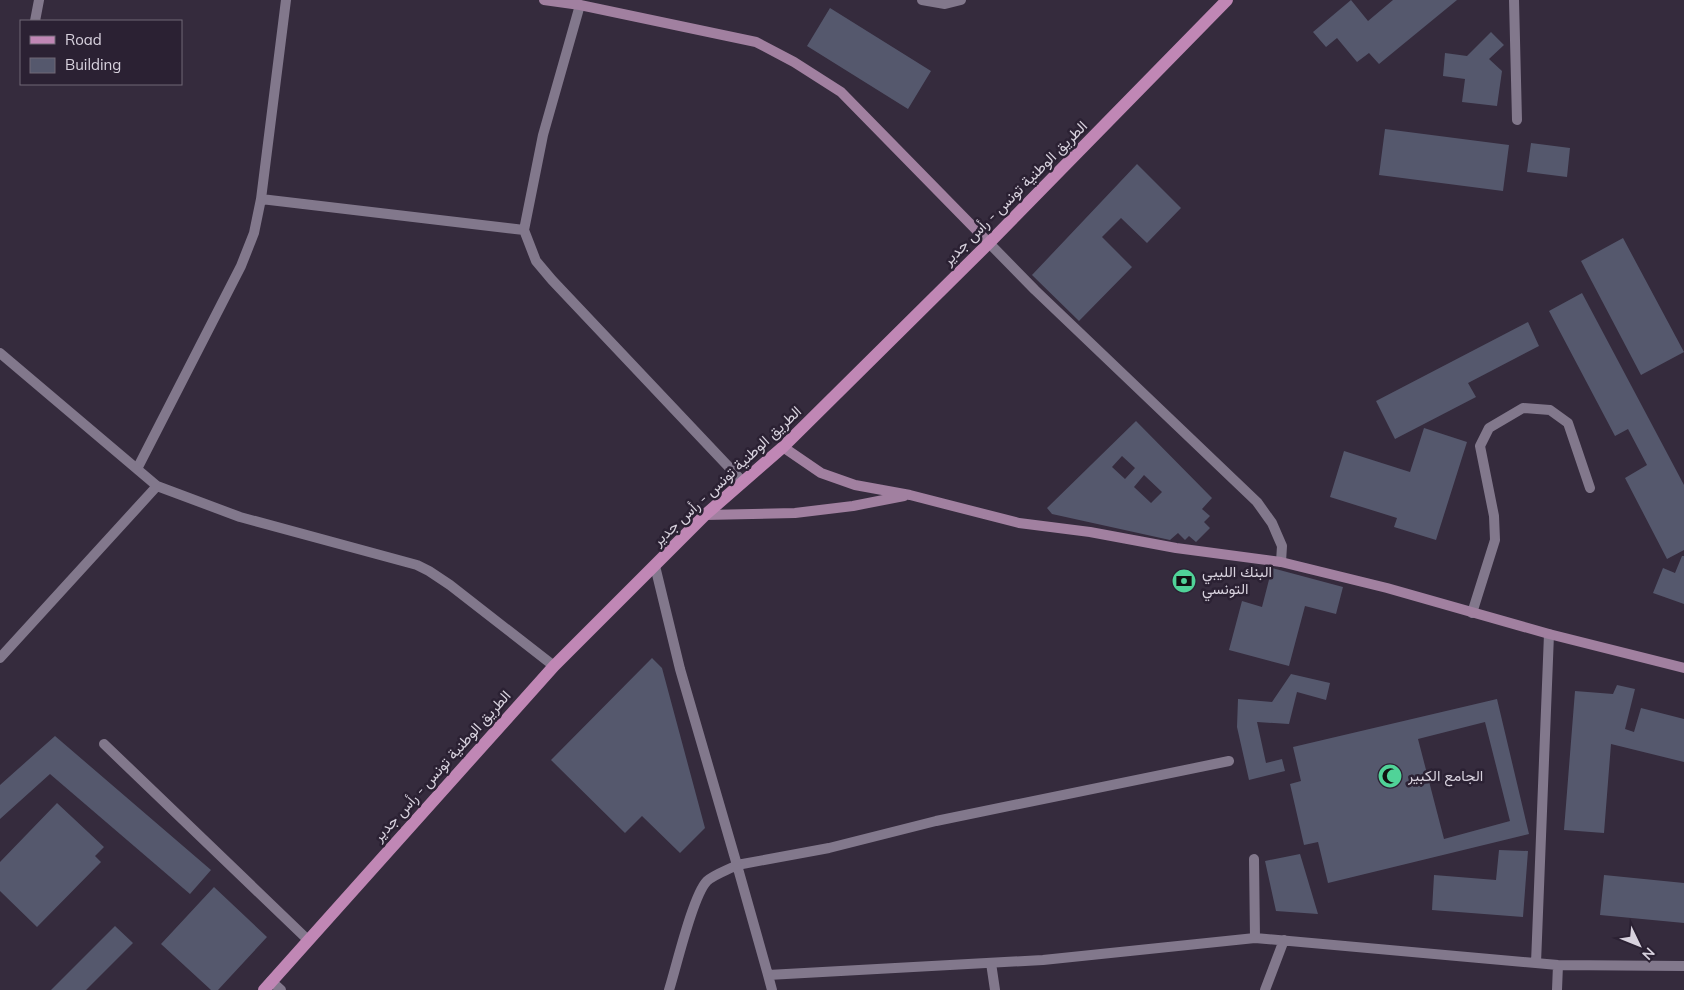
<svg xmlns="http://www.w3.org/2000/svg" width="1684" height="990" font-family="Mulish,Vazirmatn,sans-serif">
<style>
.building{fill:#55586d;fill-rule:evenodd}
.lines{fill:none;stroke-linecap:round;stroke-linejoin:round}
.lane{stroke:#82788c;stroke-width:10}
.street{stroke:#82788c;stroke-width:10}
.secondary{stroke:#a180a0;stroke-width:10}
.primary{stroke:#c087b5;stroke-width:12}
.labels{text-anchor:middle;stroke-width:5;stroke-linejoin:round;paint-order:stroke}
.street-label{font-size:15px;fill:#d8d2de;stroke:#2b2133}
.poi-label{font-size:15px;fill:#d8d2de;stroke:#2b2133;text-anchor:start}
</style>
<rect width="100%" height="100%" fill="#352b3d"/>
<path class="building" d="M1351 0 1368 21 1393 0H1457L1379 64 1369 53 1357 62 1337 38 1326 47 1313 32Z
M830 8 931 71 908 109 807 46Z
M1491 32 1504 45 1489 59 1502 71 1497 106 1462 102 1465 79 1443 76 1445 53 1467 56Z
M1385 129 1509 145 1503 191 1379 175Z
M1531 143 1570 148 1567 177 1527 172Z
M1137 164 1181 208 1147 243 1121 218 1102 237 1132 267 1079 321 1032 275Z
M1623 238 1684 352 1641 375 1581 261Z
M1582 293 1684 485V550L1667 559 1625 478 1647 465 1628 429 1615 436 1549 311Z
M1528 322 1539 346 1468 383 1476 397 1395 439 1376 401Z
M1136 421 1212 498 1202 509 1210 516 1204 522 1210 528 1196 542 1189 536 1185 540 1178 533 1170 540 1052 514 1047 508ZM1122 456 1135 468 1125 479 1112 467ZM1144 475 1162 492 1151 503 1134 487Z
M1424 428 1467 442 1436 540 1394 527 1397 518 1330 497 1344 451 1410 472Z
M1682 556H1684V604L1653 593 1663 568 1675 573Z
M1272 568 1343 587 1336 614 1305 606 1289 666 1229 650 1242 601 1262 607Z
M652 658 662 668 705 828 680 853 642 816 625 833 551 760Z
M1291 674 1330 683 1326 700 1297 692 1289 724 1257 722 1266 763 1282 759 1285 771 1249 780 1237 727 1238 699 1272 702Z
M1617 685 1635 689 1625 729 1634 732 1641 708 1684 719V762L1611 744 1604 833 1564 830 1575 691 1613 694Z
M1497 699 1529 834 1328 883 1318 842 1304 845 1290 784 1301 781 1293 747ZM1485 722 1510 821 1444 839 1418 739Z
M55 736 211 870 190 894 50 774 0 819V785Z
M57 803 104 847 95 856 101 862 37 927 0 891V862Z
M1499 850 1528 851 1523 917 1432 910 1434 875 1496 880Z
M1300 854 1318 914 1276 911 1265 861Z
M1604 875 1684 883V923L1600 915Z
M214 887 267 937 218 990H211L161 944Z
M115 926 133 943 86 990H51Z"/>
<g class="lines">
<path class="lane" d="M1514 0 1517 120
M35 21 39 0
M1472 613 1495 540 1494 516 1480 446 1489 428 1523 408 1550 410 1568 423 1590 488
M104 744 308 940"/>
<path class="street" d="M922 0 945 4 961 0
M580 5 543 135 524 230 536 261 552 280 743 482
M261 199 524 230
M989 243 1035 290 1257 502 1272 523 1282 546 1281 562
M0 353 157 486 240 517 417 565 429 571 450 585 554 666
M137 469 241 266 254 233 261 199 286 0
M655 566 680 669 737 865 829 848 936 821 1229 761
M0 658 157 486
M1254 859 1255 938
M991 963 995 990
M1536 963 1549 634
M768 975 772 990
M271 981 281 990
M669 990C676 968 693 895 707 881 715 874 728 870 737 865L768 975 1043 960 1255 938 1558 965 1684 966
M1265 990 1284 940
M1557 990 1558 965"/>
<path class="secondary" d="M544 0 580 5 756 42 794 62 841 92 989 243
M783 447 821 473 855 485 910 495 1019 523 1090 532 1176 548 1281 562 1387 588 1549 634 1684 668
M705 515 795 513 853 506 904 496"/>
<path class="primary" d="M264 990 554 666 705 515 783 447 989 243 1227 0"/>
</g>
<defs>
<symbol id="bank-disc" viewBox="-11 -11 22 22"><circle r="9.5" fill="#50d398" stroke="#2b2133"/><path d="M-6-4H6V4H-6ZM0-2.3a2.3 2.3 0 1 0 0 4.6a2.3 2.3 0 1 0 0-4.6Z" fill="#111"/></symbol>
<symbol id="mosque-disc" viewBox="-11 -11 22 22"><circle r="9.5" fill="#50d398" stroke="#2b2133"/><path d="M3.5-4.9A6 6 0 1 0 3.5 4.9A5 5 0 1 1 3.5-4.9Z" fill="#111"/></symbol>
</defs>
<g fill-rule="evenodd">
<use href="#bank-disc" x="1170" y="567" width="28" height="28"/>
<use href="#mosque-disc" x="1376" y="762" width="28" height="28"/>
</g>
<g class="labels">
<g class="street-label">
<text transform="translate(1015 193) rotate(-45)" y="5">الطريق الوطنية تونس - رأس جدير</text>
<text transform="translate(727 476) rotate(-43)" y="5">الطريق الوطنية تونس - رأس جدير</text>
<text transform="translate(442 766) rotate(-48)" y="5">الطريق الوطنية تونس - رأس جدير</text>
</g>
<g class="poi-label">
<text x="1202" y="577">البنك الليبي<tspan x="1202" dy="17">التونسي</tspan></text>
<text x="1408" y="781">الجامع الكبير</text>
</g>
</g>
<rect x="20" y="20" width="162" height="65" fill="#2b2133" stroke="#706877"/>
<rect x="30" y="36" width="25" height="8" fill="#c087b5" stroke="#706877"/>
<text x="65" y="45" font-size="15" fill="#d8d2de">Road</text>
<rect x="30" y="58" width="25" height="15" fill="#55586d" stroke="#706877"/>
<text x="65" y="70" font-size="15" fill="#d8d2de">Building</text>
<g transform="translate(1639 945) rotate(133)" stroke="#2b2133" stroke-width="4" paint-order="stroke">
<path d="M0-4L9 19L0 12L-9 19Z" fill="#d8d2de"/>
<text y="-8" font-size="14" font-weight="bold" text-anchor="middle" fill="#d8d2de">N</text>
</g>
</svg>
